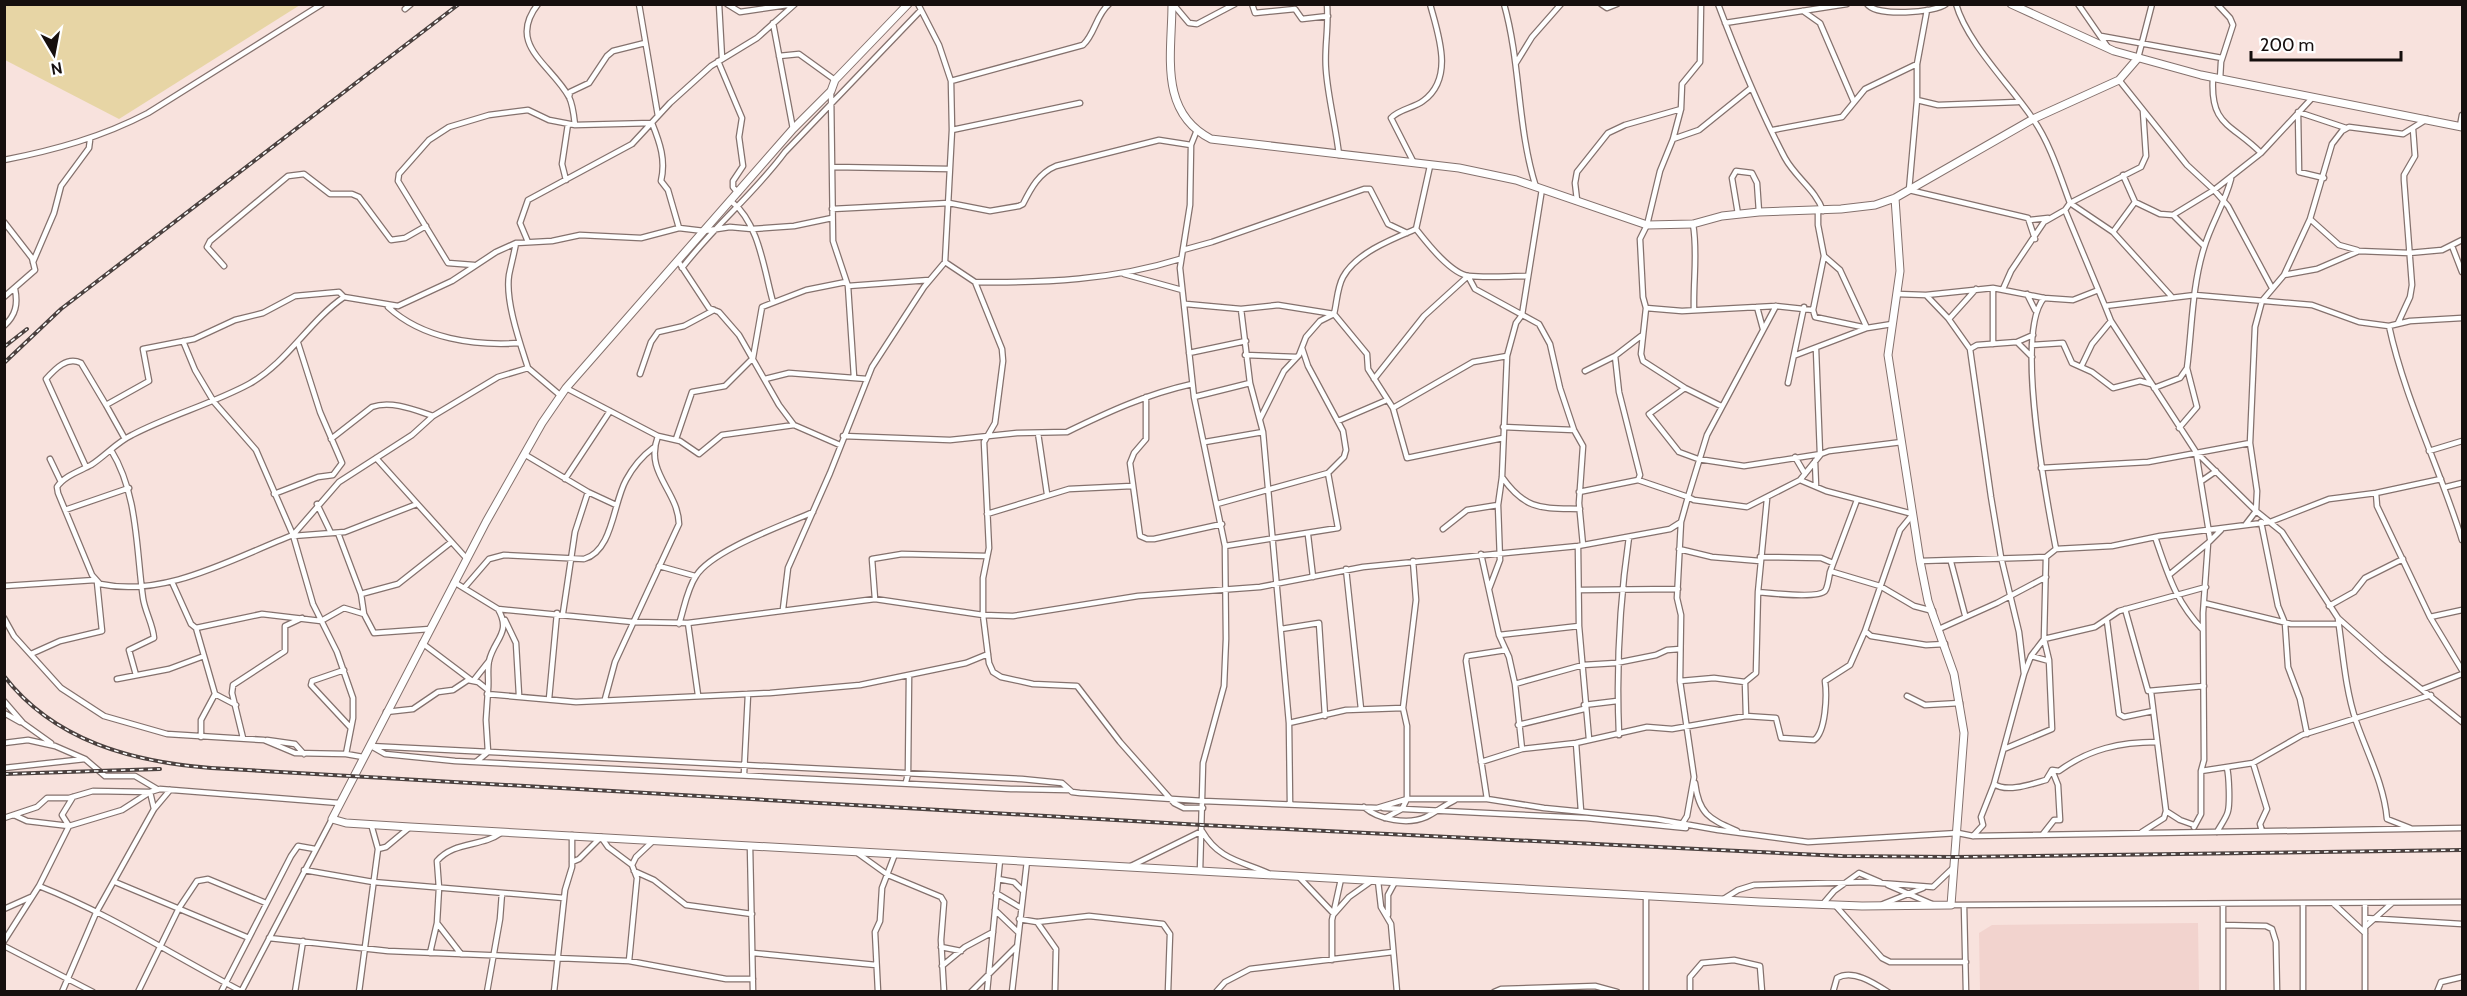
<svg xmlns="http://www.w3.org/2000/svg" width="2467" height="996" font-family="Cabin,sans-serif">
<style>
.built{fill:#f2d3ce}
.green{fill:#e7d5a5}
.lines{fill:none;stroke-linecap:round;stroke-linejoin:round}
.street-casing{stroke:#84716d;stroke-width:7}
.secondary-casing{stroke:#84716d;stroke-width:9}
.street{stroke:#fff;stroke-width:4.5}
.secondary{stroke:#fff;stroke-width:7}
.rail-casing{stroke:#4b413f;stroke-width:4}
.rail{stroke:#fff;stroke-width:1.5;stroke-dasharray:4.5;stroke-linecap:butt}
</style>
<rect width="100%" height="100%" fill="#f8e2dd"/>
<path class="built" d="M2198 923 2199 991H1980L1979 933 1992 925Z"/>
<path class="green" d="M4 5 5 4 300 5 119 119 5 60Z"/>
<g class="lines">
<defs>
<path id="street" d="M538 4C506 45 551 64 569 97 573 105 574 116 575 125L652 123C660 143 666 160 661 181L668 190 679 228
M639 4 658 116
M719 4 722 58
M727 4 740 12 794 4
M918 4 939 45 951 81 952 130 945 262 975 282 1002 349 1003 361 995 423 984 442 989 548 983 578V615L989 663 993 672 1001 677 1033 684 1077 686 1120 742 1174 803 1184 808H1203
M1173 4 1189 23 1197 24 1235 4
M1252 4 1255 13 1295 9 1302 19 1328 16
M1327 4C1329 29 1324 48 1326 70 1328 98 1336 127 1339 155
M1504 4C1521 64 1517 128 1536 187
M1601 4 1607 8 1617 4
M1701 4 1700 62 1682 84 1681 109 1673 139 1660 171 1647 225 1640 239 1643 297 1646 308 1641 354 1643 361 1685 388 1721 406
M1718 4C1738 57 1759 109 1785 158 1796 178 1816 190 1823 211
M1867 4C1876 17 1935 13 1946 4
M1956 4C1967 43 2011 86 2033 119 2050 143 2060 176 2070 203L2065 210 2105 306 2195 295 2312 305 2359 322 2389 326 2410 321 2462 318
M2078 4 2107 46
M2217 4 2230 18 2233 25 2221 62 2220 79
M405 9 411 4
M1927 10 1917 64V100L1909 190 2028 218 2035 239
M1803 11 1820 23 1854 102
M773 23 793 129
M1725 23 1847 4
M2101 36 2222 58
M779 56 799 54 835 80
M2138 58 2152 4
M718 61 742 118 739 137 743 166 733 181V187L738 193
M1516 63 1532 37 1561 4
M2213 78C2210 126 2231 123 2261 153
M2119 80 2187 165 2214 190 2261 153 2313 97
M951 81 1083 45C1095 34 1096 15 1109 4
M831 92 833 241 848 286 854 377
M569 97 570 92 589 83 607 56 613 51 645 43
M1917 100 1938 105 2018 102
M2143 111 2146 156 2141 167 2070 203 2113 232 2171 296
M2427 119 2403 134 2349 127 2342 131 2332 144 2310 219 2284 275 2317 269 2359 251 2409 253 2442 250 2462 240
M2460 126 2462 115
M952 130 1080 103
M1197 130 1191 145 1190 205 1180 268 1194 397 1225 546 1226 639 1224 686 1203 763 1200 871
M1773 130 1842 117 1865 89 1917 64
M1673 139 1699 130 1751 88
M4 160C55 150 102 137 148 113L322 4
M1414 163 1391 118C1399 109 1414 108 1423 101 1455 78 1438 34 1430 4
M1430 166 1416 229C1427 243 1451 274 1469 276 1488 278 1509 276 1527 276
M833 167 950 169
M2324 178 2299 172 2298 112 2346 128
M566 180 562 164 568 124
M1577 200 1575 183 1577 172 1608 133 1625 125 1681 109
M732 202C759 223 764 270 773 302
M2135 202 2160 214 2173 215 2204 246
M832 209 949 203 990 211 1019 206 1023 204C1031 188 1039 173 1056 166L1159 140 1191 145
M1738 214 1732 178 1736 171 1752 173 1757 183 1759 212
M2173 215 2214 190 2228 206 2272 288
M2310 219 2339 245 2357 250
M2030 220 2048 218
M4 222 32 258 35 270 4 297
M1693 224C1698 253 1693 280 1694 310
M2113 232 2135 202 2123 175
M528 242 520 223 528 200 632 144 670 103 711 66 757 38 795 4
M516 243C514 254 511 265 509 275 505 301 520 343 528 368
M2452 246 2462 272
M1183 250 1212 242 1364 189H1370L1388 224 1407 233
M1824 256 1813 310 1815 317 1867 328 1892 324
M678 261 709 308 719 312 739 335 779 405 794 425 840 445
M33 262 54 213 61 186 89 148 90 140
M474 265 448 263 398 181 399 174 429 140 449 127 489 115 528 110 549 120 575 125
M224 266 207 247 210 241 288 176 304 174 330 194H352L359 197 391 240 405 238 426 226
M682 268C714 226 754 194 785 152L921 10
M1124 274 1182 290
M2284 275 2262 301 2255 327 2250 443 2257 491 2256 511 2282 532 2338 618 2383 658 2462 722
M975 282C1045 283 1113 280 1180 259
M848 286 929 280
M2003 289 2011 271 2044 222 2065 210
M1897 294 1926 295 1948 318 1970 349 1991 497 2001 557 2019 632 2024 674 1994 784 1981 817 1983 825 1973 836
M2027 294 2035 310
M1926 295 1993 288 2044 298 2073 300 2096 291
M2044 298C2014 333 2047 502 2056 549L2112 546 2160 536 2270 522 2329 499 2376 493 2441 479
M1186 304 1241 309 1278 305 1334 314 1367 354 1368 369 1393 408 1407 458 1503 438
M2105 306 2111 321 2196 452 2256 511 2246 524
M388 307C423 339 474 346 520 343
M1757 307 1763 329
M1646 308 1682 311 1776 306 1813 310
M1241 309 1250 383 1263 432 1289 723 1290 804
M1334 314C1337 302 1337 288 1343 277 1356 253 1392 239 1416 229
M1949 319 1976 289
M2398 323 2410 297 2412 285 2404 180V175L2415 156 2413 129
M4 326C16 315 18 304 15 289
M2389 326C2405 400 2440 468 2462 540
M183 341 195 370 214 402 256 450 293 535 339 482 412 435 433 416 498 377 528 368 561 396
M2017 342 2033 335
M1993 344V288
M2032 345 2063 343 2072 363 2092 372 2113 388 2140 381 2151 384
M1816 349 1820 454
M1970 349 1977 345 2017 342 2032 357
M1189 353 1246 341
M1245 355 1297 357
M1796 355 1867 328 1840 270 1824 256 1818 225V210
M1507 356 1516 323 1522 315 1542 189
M2081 367 2092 344 2111 321
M1585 371 1615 356 1641 336
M640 374 651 342 658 332 684 326 714 310
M765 379 789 373 867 379
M1374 379 1424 316 1468 276 1475 289 1539 324 1550 344 1560 388 1574 430 1583 446 1579 503 1583 545
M1788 383 1804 307
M566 388 658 436 680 441 699 454 722 435 794 425
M1685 388 1649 414 1679 452 1698 459 1744 466 1821 454
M2154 388 2180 378 2187 368C2192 329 2192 286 2204 248 2211 224 2225 203 2231 179
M1146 397V439L1134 453 1130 463 1140 536 1147 539H1154L1222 524
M1194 397 1250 383
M1393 408 1473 362 1507 356 1502 477 1498 505 1500 560 1489 589
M1260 419 1284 371 1299 355 1306 337 1320 321 1334 314
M1338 421 1387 400
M1503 427 1574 430
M2179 428 2197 407 2187 368
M1038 433 1047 494
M843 436 950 440 1017 433 1067 432C1108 412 1147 394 1192 384
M125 439 106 405 149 381 143 349 194 339 235 320 263 313 295 296 339 292 344 297
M331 439 372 407C391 400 415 410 433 416
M676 439 692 392 725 386 753 358 762 307 806 290 846 282
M1205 442 1263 432
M111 450C138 494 136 548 143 598 145 612 153 624 154 638L129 650 136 675
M2429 451 2462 441
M2196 452 2210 539
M524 454 588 492 616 505
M1795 457 1805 474
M376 458 467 559
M50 459 61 482
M1815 461 1816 486
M86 467 46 379C55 369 67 356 81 363L106 405
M2041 468 2148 462 2250 443
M1502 477C1526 511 1542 508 1580 509
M565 479 610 411
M1638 480 1688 497 1707 435 1776 306
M1800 480 1821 454 1829 451 1902 442
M2203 480 2216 471
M2446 487 2462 483
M1579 492 1638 480 1640 475 1619 392 1615 356
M2376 493 2377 506 2430 617 2462 670
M274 494 318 477 333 475 342 463 320 412 298 343
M1767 499 1758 592C1769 593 1818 599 1825 591 1828 587 1829 577 1830 572H1833L1880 586 1914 606 1933 611
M317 504 331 533
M1217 504 1328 473 1344 457 1346 450 1343 431 1308 366 1302 348
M65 510 129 488
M987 514 1069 489 1132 486
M1681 522 1677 598 1681 615 1680 681 1694 777 1687 816 1682 824
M2261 522 2278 606 2285 623 2288 667 2300 699 2307 734
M1443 529 1467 510 1498 505
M2221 530 2208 543 2203 613 2204 760 2201 771 2253 763 2302 735 2431 695
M338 533 361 594 364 614
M1308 535 1313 577
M293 536 345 532 417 504
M2155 537C2168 574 2175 601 2203 630
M1225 546 1338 528 1328 473
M1578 546 1579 626 1589 739
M1679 549 1712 557 1760 561
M1481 554 1499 635 1509 657 1515 684 1522 749
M1760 557 1821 558 1833 563
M1920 561 2046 557
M1951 562 1965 615
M659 566 695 576
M1346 569 1361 709
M1830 572 1857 500
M2169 575 2208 543
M172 582 191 624 196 628 262 614 321 621 344 608 364 614 374 633 430 629
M454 582 498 609 633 622 688 623 875 599 983 615 1013 616 1138 596 1260 587 1363 567 1578 546 1670 529 1681 522 1688 497 1694 500 1747 507 1800 480 1826 491 1913 514 1900 530 1865 631 1871 636 1926 645 1945 644
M4 586 95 580
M464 588 489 559 504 555 584 559C613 551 613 503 626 480 633 467 641 457 653 448
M1580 590 1678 589
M361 594 398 584 450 543
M875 599 872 559 902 554 987 556
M2204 603 2291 624H2339
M2329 606 2354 592 2365 578 2403 559
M783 609 788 568 830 473 872 367 924 287 945 262
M2125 609 2148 691 2204 686
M563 613 575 532 588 492
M2430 617 2462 610
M4 618 14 636 61 688 104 716 167 734 264 740 295 753 346 754
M2338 619C2343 653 2345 688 2356 721 2367 753 2384 784 2387 819L2410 828
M505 620 516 643 519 695
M2107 621 2119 714 2124 717 2153 711
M688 623 698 695
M679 624C684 609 687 589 696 576 712 550 784 525 813 512
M196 628 215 694 236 705
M1281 629 1319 623 1325 716
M1939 629 1997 603 2046 577
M1499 635 1579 626
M422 643 471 680
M31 654 60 641 102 631 97 582
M2031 656 2049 661
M344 670 312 681 311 685 351 728
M2024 674 2031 656 2044 639 2046 557 2056 549
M117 679 169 669 204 656
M474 680 489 661
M1680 681 1714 678 1745 682
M1515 684 1583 665 1616 663 1656 655 1667 650 1680 649
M2423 689 2462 674
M488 690C489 680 487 670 489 661 494 639 512 633 498 609
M2151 692 2166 811 2180 820 2194 825
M487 694 576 702 770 693 860 685 966 663 988 654
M1907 696 1925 705 1960 703
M549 699 557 613
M605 699 615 662 679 524C678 490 644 473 658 436
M4 701 23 723 51 743
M1584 705 1617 701
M386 712 413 709 438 692 453 690 468 680 478 682 488 690 486 720 488 752 476 762
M4 713 20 722
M1746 716 1745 682 1756 673 1758 592
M1289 723 1346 710 1403 708
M1518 725 1584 709
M1619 735C1616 665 1619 606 1629 537
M201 737V720L215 694
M243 738 232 693 233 685 285 651V626L302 618
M267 740 295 744 304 754
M4 743 28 740 55 746 85 759 105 776H135L157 789
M1576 743 1581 811
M370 746 1022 779 1062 783 1072 792 1080 793 1203 801 1377 808 1407 799H1487L1544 808 1656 819 1718 830 1808 842 1958 833 1973 836 2462 828
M371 746 385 754 455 761 1011 789 1068 790
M2004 749 2052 729 2049 660 2044 639 2095 627 2119 611 2206 587
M363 757 346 754 353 718V698L337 652 313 604 293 535C233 558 166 598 100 584L92 575 58 493 57 487C64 476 80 471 91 465 105 456 117 442 132 435 170 415 212 404 249 384 287 363 309 321 344 297L398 306 452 281 496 252 516 243 552 241 580 235 641 238 679 228 704 231 730 227 752 229 794 226 832 218
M1481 762 1522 749 1576 743 1647 727 1672 729 1746 716 1776 718 1781 738 1814 740C1826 732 1827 695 1825 681L1850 665 1865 631
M2253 763 2267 809 2260 824 2262 831
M4 768 85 759
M744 774 748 694
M906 782 908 774 909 676
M1695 783C1699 815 1710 819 1737 831
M1994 784C2007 793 2032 784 2046 780L2052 770 2059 771C2089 749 2120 742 2157 742
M1487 799 1466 661 1467 656 1506 650
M1364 807C1379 820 1408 825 1426 817 1436 812 1445 805 1455 800
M1383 808 1586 818 1686 828
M14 815 27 821 69 826
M4 818 37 807 47 798H69L93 791 150 792 154 809
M1385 818 1402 809 1407 799V726L1403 708 1416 600 1413 561
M69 826 62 815 73 797
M2194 827 2201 814V771
M2142 832 2164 818 2166 811
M2217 832C2220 826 2227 817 2228 811 2230 803 2229 776 2227 768
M2043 834 2054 820H2060L2058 785 2052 770
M750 846 753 992
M378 849 386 847 410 827
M856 852 888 875 941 897 944 902 941 940 944 992
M572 862 579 859 601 837 608 847 632 865
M1131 866 1202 831C1219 860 1241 861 1268 873
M304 870 373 882 564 898
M634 871 654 880 686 905 752 914
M1298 876 1334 914 1349 897 1373 880
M998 879 1014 882 1023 891
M1378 881 1381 907 1391 924 1397 992
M115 882 249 938
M1888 885 1932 904
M39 886 69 826 122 810 150 792 160 789 339 803
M996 893 1021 908
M1646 896V992
M1722 900 1738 890 1754 885 1867 882 1933 887 1953 868
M1883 904 1923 888
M2334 904 2365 933
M2365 904V992
M1822 905 1834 891 1859 873 1880 882
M1835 905 1882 958 1890 962H1966
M1951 905 2462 902
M1964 906 1966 992
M4 909 31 897
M995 910 1018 932
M1388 915V895L1395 882
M2365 918 2462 924
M1019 919 1037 922 1089 916 1163 924 1170 934 1168 992
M1037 922 1056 949 1055 992
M2223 925 2266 926 2272 929 2276 942 2277 992
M2365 927 2392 903
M269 938 388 951 629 961 726 979H753
M4 941 39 886C110 914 174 956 241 991
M4 946 93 992
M941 947 961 951
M430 953 437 923
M753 953 876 965
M461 954 437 923 439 888 437 861C454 841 482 847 501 833
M1332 960V920L1341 879
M629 961 637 878 632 865 636 857 653 841
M942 966 965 947 993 932
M62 992 96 913 154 809 170 790
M138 992 179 908 197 881 208 879 266 903
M221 992 291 856 298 846 315 849
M241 992 332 819
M295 992 303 941
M359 992 378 849 371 824
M487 992 500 919 502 893
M554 992 565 890 572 867V835
M878 992 875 932 880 921 882 888 895 854
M971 992 1016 947
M987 992 1000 860
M1012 992 1027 861
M1216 992 1225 982 1250 969 1393 952
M1494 992 1501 989 1595 986 1617 992
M1690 992V977L1702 963 1734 960 1760 966 1762 992
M1833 992 1837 978C1853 969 1874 983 1888 992
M2223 992V904
M2303 992V903
M2437 992 2441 982 2462 977"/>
<path id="secondary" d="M908 4 835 80 831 91 793 129 566 388 542 423 486 522 332 819 346 823 410 827 1760 902 1862 906 1951 905 1964 733 1954 674 1928 601 1920 561 1888 355 1900 271 1895 198
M1172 4C1172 53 1158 112 1211 139L1459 168 1516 180 1647 225 1693 224 1722 216 1759 212 1841 209 1875 205 1895 198 2033 119 2119 80 2138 58
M2011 4 2114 51 2201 75 2462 127"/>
</defs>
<use href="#street" class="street-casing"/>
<use href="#secondary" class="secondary-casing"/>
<use href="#street" class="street"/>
<use href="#secondary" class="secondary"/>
<defs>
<path id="rail" d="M4 347 27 329
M4 363 61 309 459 4
M4 676C54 741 133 762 211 768L1202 825 1842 856 1954 857 2462 850
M4 774 160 769"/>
</defs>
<use href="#rail" class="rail-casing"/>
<use href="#rail" class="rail"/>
</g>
<rect width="2467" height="996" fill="none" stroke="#160f0e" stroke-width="12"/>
<g transform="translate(54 54) rotate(170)" stroke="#ffffff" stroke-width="4.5" paint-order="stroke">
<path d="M0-4.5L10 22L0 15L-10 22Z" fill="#160f0e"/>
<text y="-9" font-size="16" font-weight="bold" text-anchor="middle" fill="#160f0e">N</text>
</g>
<path d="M2251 51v9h150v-9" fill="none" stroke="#160f0e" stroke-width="3"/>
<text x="2260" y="51" font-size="18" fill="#160f0e" stroke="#ffffff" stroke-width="4.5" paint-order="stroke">200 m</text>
</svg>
